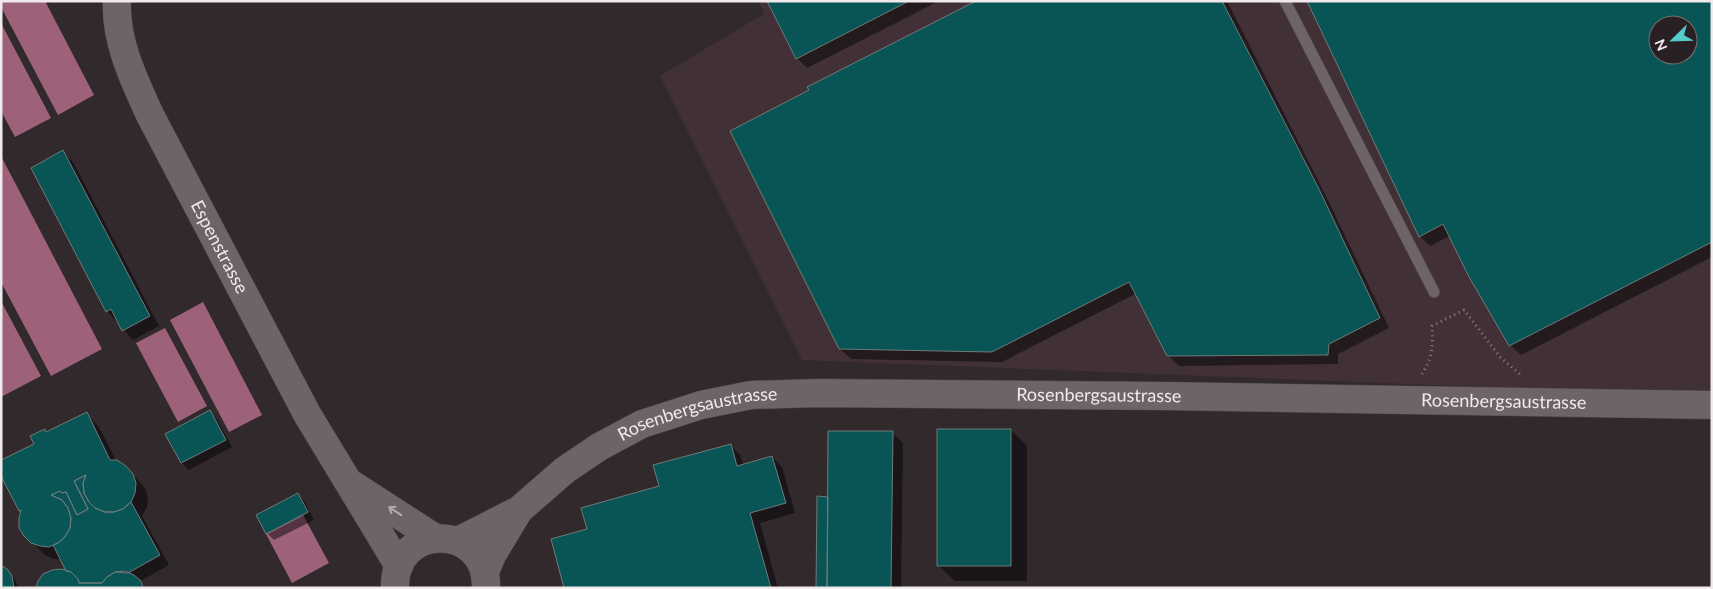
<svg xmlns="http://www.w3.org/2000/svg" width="1713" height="589" font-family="Lato,sans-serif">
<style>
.built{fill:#413137;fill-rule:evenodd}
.water{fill:#9d627a}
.shadow{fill:#0007;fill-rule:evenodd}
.building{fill:#095454;stroke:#6f7b7b;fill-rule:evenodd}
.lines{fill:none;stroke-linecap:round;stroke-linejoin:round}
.service-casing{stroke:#4d4649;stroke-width:12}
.tertiary-casing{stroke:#4d4649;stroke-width:29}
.path{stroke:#867f82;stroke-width:3;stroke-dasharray:1 4;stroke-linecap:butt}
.service{stroke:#6e6367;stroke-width:11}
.tertiary{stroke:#6e6367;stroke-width:28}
.oneway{stroke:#b6adb0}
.labels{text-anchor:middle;stroke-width:4.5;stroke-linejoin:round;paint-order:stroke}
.street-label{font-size:18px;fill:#f0eaec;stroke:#282023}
</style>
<rect width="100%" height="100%" fill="#32292d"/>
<path class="built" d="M758 1H1712V396L802 360 660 76 764 14ZM1658 25H1688V55H1658Z"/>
<path class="water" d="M1 1H45L94 95 58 115 1 7Z
M1 23 51 118 15 137 1 111Z
M1 156 102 349 51 376 1 282Z
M1 301 41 376 1 397Z
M203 302 262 415 229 432 170 320Z
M165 328 207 406 178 422 136 343Z
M303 515 329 563 292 583 266 534Z"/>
<path class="shadow" d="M769 1H939L807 68 797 58Z
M978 1H1227L1327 198 1389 328 1338 354V364L1179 366 1168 355 1137 293 1002 362 851 359 840 349Z
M1308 1H1712V257L1521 355 1510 345 1450 236 1430 246 1420 236ZM1658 25H1688V55H1658Z
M63 152 73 162 159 326 133 340 107 311Z
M210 412 217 419 232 447 189 470 182 463Z
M87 414 99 427 117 462 126 467 145 488 148 497 147 507 142 516 169 565 139 582 145 588H38L69 573 62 559H53L45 555 25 535 22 513 1 473 47 433Z
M1011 430 1027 446V581H955L938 565Z
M892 433 903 443 901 588H818L829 498Z
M730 445 740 455 743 465 772 457 782 467 795 513 760 523 778 588H566L660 487Z
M298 494 305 502 309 510 268 532V534L258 515Z
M310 512 314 520 274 540 268 534Z
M7 571 14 578 19 588H1Z"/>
<path class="building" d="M767 1H909L796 59Z
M976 1H1222L1318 187 1380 318 1329 344 1328 355 1167 356 1129 282 992 352 839 349 730 131 809 90 807 87Z
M1307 1H1712V242L1509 346 1468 275 1443 224 1419 237ZM1658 25H1688V55H1658Z
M63 150 150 316 122 331 111 309 106 312 31 168Z
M210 410 226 440 181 463 165 434Z
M87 412 110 460H117L126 466 133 474 136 483 135 493 131 502 123 509 114 512H105L95 508 89 502 84 493 83 483 86 475 74 481 88 509 77 515 66 492 62 493 60 491 51 495 62 500 68 508 71 518 70 528 65 537 58 543 49 547 40 546 31 543 24 536 19 528V518L21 510 19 511 1 476V460L34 444 30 436 45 429 46 432Z
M937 429H1011V566H937Z
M828 431H893L891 588H827Z
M731 444 737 466 772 456 786 503 750 513 771 588H564L551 539 587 529 581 508 659 486 653 465Z
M86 475 83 483 84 493 89 502 95 508 105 512H114L123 509 131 502 160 555 128 573 115 572 107 577 102 583H79L78 579 71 572 66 571 53 545 58 543 65 537 70 528 71 518 68 508 62 500 51 495 60 491 62 493 66 492 77 515 88 509 74 481Z
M298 493 308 512 266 534 256 515Z
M817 496 828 497 827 588H816Z
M1 565 8 570 12 576 14 588H1Z
M62 569 71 572 78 579 79 583H102L107 577 115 572 125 571 134 575 141 581 143 588H36L38 581 43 574 52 570Z"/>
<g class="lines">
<defs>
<path id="service" d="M1285 1 1434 292"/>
<g id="tertiary">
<path id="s1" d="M117 1C115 41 134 80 150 115L307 414 399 566"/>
<path d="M353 485 435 538"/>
<path id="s2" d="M458 541 519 510 565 470 599 447 642 424 701 405 751 395 818 393 1163 396 1712 405"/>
<path d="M485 572 492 555 519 510"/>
<path d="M395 588C393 522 488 522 486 588"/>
</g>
</defs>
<use href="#service" class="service-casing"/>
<use href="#tertiary" class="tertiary-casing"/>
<path class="path" d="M1422 374C1433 357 1433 346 1432 326L1464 310 1500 357 1521 375"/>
<use href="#service" class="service"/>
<use href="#tertiary" class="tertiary"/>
</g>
<defs><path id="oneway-shaft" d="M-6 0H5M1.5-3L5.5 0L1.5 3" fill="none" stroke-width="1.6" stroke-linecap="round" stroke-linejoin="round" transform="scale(1.25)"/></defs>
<use class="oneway" href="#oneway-shaft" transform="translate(395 511) rotate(-146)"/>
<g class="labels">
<g class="street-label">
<text dy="6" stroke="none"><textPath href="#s1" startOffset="269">Espenstrasse</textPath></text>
<text dy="6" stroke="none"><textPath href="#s2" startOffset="680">Rosenbergsaustrasse</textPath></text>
<text dy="6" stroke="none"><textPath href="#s2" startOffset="1085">Rosenbergsaustrasse</textPath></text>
<text dy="6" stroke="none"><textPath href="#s2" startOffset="276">Rosenbergsaustrasse</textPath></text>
</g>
</g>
<rect width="1713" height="589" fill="none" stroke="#f0eaec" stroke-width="5"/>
<g transform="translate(1673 40) rotate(247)"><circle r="24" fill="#282023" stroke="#787173"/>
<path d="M0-4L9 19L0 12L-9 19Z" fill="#53cdcb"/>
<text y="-8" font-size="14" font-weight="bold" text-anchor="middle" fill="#f0eaec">N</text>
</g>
</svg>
